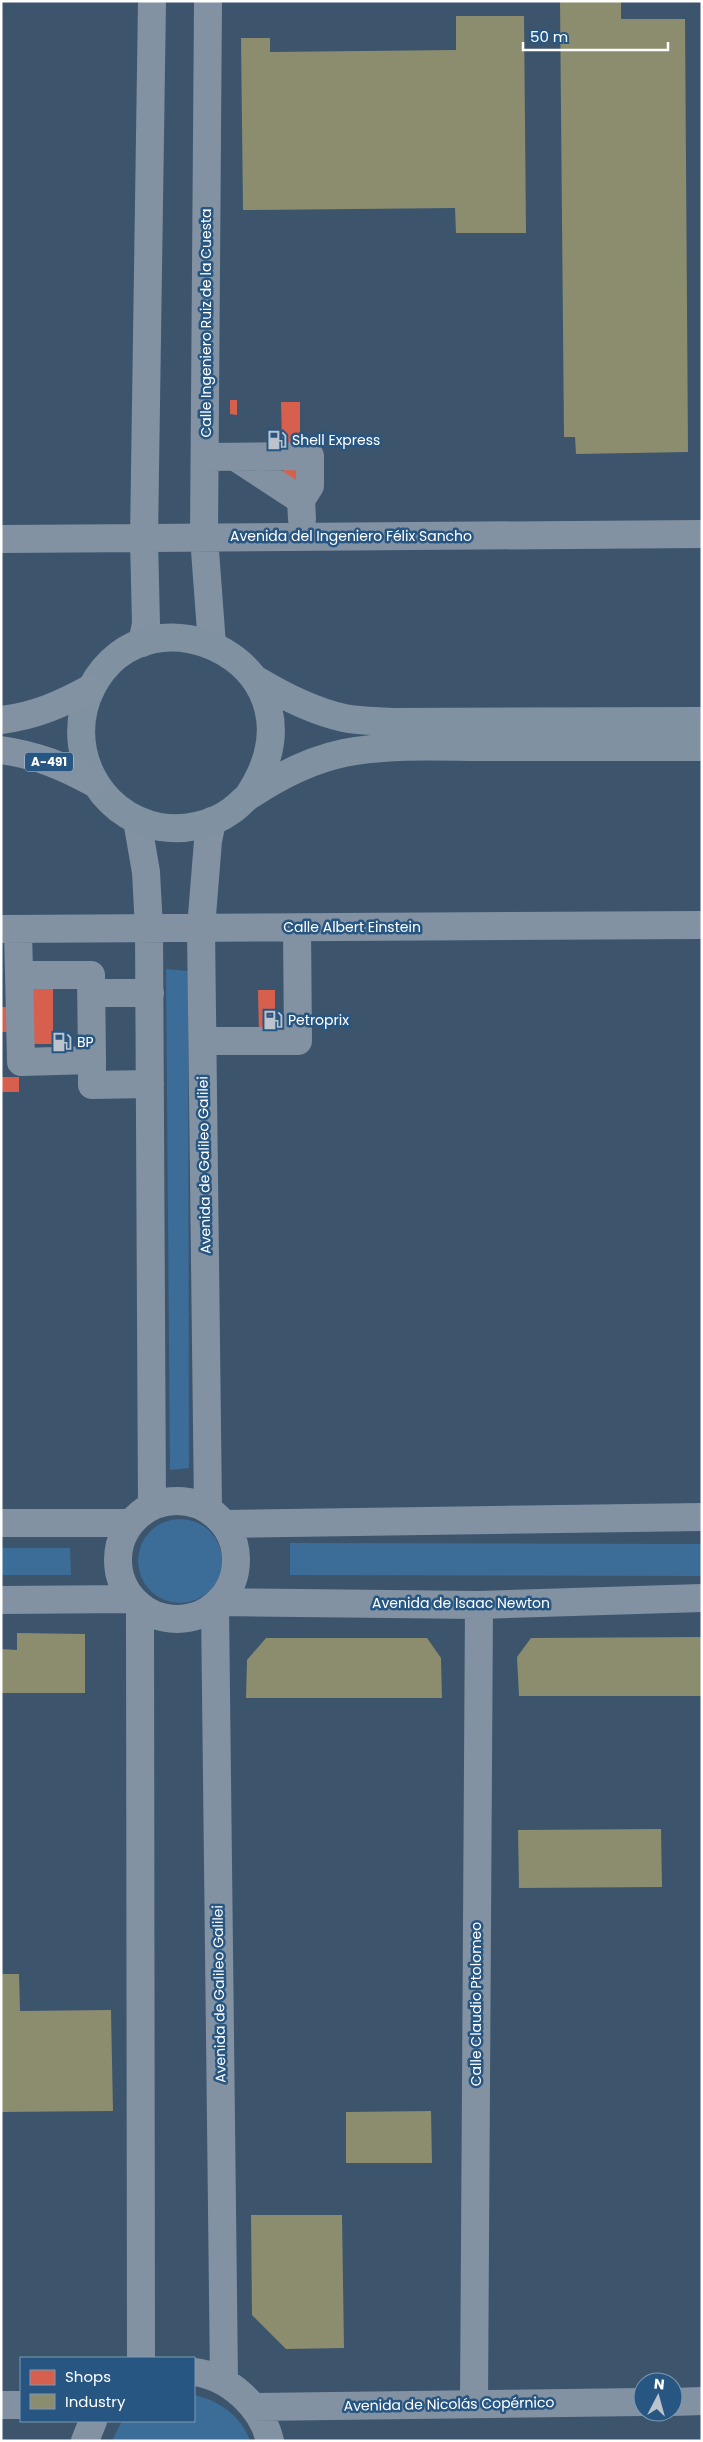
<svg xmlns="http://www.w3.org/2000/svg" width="703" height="2442" font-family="Poppins,sans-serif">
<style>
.green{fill:#3c6c98}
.shops{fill:#d6604d}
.industry{fill:#8c8c6e}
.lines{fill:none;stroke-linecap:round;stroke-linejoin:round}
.minor{stroke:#8292a3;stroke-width:28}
.major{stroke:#8091a1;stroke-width:28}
.highway{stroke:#8292a3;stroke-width:28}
.labels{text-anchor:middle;stroke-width:5;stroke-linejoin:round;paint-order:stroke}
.shield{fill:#275682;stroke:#beccda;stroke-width:1}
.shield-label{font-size:12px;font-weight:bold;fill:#fff}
.street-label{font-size:14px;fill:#fff;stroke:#275682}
.poi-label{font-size:14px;fill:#fff;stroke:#275682;text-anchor:start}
</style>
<rect width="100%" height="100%" fill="#3c556d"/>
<path class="green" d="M166 969 188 971 189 1468 170 1470Z
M138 1561a42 42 0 1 1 84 0a42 42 0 1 1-84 0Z
M290 1543 702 1544V1576L290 1575Z
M1 1548H70L71 1575H1Z
M194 2395C218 2400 242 2416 250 2441H112L122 2421H194Z"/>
<path class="shops" d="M230 400H237V415L230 414Z
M281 402H300V481H283Z
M27 987H53V1044H27V1032H1V1007H27Z
M258 990H275V1034H259Z
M1 1077H19V1092H1Z"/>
<path class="industry" d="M560 1H621V19H685L688 452 576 454 575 437H564Z
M456 16H524L526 233H456L455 208 243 210 241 38H270V52L456 50Z
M17 1633 85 1634V1693H1V1649L17 1650Z
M702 1637V1696H519L517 1657 531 1638Z
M266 1638H427L441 1658 442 1698H246L247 1660Z
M661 1829 662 1887 519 1888 518 1830Z
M1 1974H19L20 2011 111 2010 113 2111 1 2112Z
M431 2111 432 2163H346V2112Z
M251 2215H342L344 2348 286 2349 252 2315Z"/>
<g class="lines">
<path class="minor" d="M208 1 204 537 212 645
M205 457 310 456V486L301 500
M237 458 301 500 302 519
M1 539 702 534
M142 643 146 624 144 539 152 1
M137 820 146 872 149 929 152 1506
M1 929 702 925
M18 929 21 1062 92 1060 91 975H19
M92 993H150
M203 1041H298L297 928
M92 1060V1085L150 1084
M118 1560a59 59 0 1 1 118 0a59 59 0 1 1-118 0Z
M208 1509 201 928 208 841 212 821
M1 1523H130
M224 1524 702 1517
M1 1600 131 1599
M220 1602 479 1605 702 1598
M215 1606 224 2381
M140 1608 141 2358
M194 2372C229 2376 262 2407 270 2441
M673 2402 702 2401
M474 2403 479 1605
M1 2405H21
M254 2407 643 2402
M85 2441 93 2421"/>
<path class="major" d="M255 679C283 696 312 711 344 718 359 721 376 721 391 722L702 721
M248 796C335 667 149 577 92 687 62 745 97 816 160 827 184 831 212 825 231 811 239 806 244 798 252 794 281 775 310 760 344 753 389 744 437 747 483 747 556 747 629 747 702 747"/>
<path class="highway" d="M1 720C35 716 62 704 91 688
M1 750C37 755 63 766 94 783"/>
</g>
<defs>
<symbol id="fuel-bare" viewBox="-9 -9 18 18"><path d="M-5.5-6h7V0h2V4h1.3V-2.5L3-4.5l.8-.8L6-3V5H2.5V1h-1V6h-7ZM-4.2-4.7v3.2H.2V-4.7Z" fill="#bbc4cc" stroke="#275682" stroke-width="2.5" paint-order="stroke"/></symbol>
</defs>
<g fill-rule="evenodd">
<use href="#fuel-bare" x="263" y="426" width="28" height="28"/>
<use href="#fuel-bare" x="259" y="1006" width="28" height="28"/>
<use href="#fuel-bare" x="48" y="1028" width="28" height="28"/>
</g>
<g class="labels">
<rect class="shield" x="25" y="752.5" width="48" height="19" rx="4"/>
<g class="shield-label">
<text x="49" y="766">A-491</text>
</g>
<g class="street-label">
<text transform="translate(206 323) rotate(-90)" y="5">Calle Ingeniero Ruiz de la Cuesta</text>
<text x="351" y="541">Avenida del Ingeniero Félix Sancho</text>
<text x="352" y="932">Calle Albert Einstein</text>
<text transform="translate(204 1165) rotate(-91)" y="5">Avenida de Galileo Galilei</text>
<text x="461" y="1608">Avenida de Isaac Newton</text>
<text transform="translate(219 1994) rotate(-91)" y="5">Avenida de Galileo Galilei</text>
<text transform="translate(476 2004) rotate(-90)" y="5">Calle Claudio Ptolomeo</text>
<text transform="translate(449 2404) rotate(-1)" y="5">Avenida de Nicolás Copérnico</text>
</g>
<g class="poi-label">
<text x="292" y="445">Shell Express</text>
<text x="288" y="1025">Petroprix</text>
<text x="77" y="1047">BP</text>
</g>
</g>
<rect width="703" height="2442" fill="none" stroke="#ffffff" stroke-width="5"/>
<rect x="20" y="2357" width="175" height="65" fill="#275682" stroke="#7d9ab4"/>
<rect x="30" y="2370" width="25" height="15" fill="#d6604d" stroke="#7d9ab4"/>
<text x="65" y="2382" font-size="15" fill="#ffffff">Shops</text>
<rect x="30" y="2394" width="25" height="15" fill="#8c8c6e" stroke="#7d9ab4"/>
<text x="65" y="2407" font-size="15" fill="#ffffff">Industry</text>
<g transform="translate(658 2397) rotate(6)"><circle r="24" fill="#275682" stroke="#7d9ab4"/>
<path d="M0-4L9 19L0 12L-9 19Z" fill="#bbc4cc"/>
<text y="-8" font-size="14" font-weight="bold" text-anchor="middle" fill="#ffffff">N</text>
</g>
<path d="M523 42v8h145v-8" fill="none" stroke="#ffffff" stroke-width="2.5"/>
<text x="530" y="42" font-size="15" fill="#ffffff" stroke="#275682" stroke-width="4" paint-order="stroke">50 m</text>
</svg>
